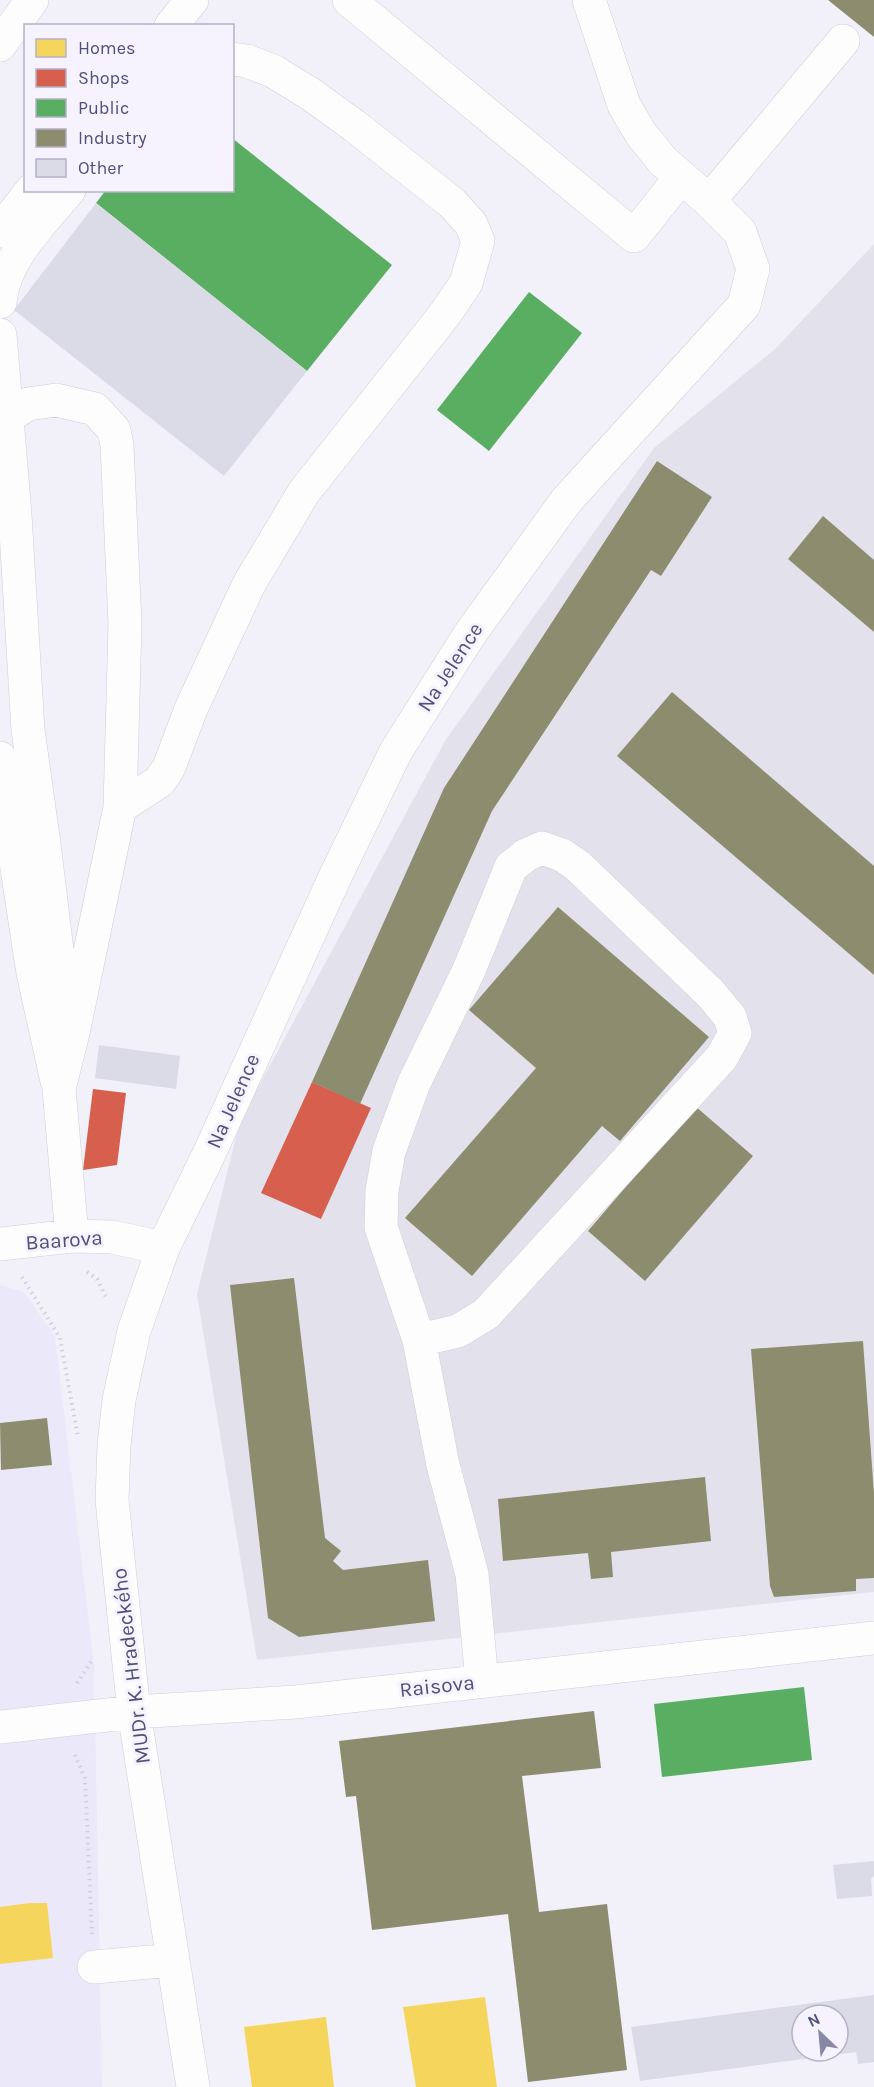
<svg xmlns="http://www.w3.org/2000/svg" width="874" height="2087" font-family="Karla,sans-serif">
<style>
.residential{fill:#ebe8f9}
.industrial{fill:#e3e2ec}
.homes{fill:#f6d55c}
.shops{fill:#d6604d}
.public{fill:#5aae61}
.industry{fill:#8c8c6e}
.building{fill:#dbdae7;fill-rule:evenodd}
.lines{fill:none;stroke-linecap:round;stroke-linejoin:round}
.minor-casing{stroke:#cfced9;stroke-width:34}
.path{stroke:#d0d0db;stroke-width:4;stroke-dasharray:1.5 4.5;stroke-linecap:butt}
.minor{stroke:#fdfdfe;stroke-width:33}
.labels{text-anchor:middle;stroke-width:6;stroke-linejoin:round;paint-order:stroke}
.street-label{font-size:21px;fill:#4f5078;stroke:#f6f3fe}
</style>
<rect width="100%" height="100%" fill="#f2f0f8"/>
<path class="residential" d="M0 1285 24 1292 55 1336 94 1665 102 2087H0Z"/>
<path class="industrial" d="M874 244V1592L257 1660 197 1294 240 1121 445 741 654 448 775 349Z"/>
<path class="homes" d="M30 1903H47L53 1958 0 1964V1907Z
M485 1997 497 2087H416L403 2007Z
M326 2017 334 2087H252L244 2027Z"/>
<path class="shops" d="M312 1082 371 1108 321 1219 261 1193Z
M93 1089 126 1093 117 1165 83 1170Z"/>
<path class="public" d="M232 138 392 265 307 371 96 203 106 190H232Z
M529 292 582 333 489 451 437 410Z
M804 1687 812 1760 662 1777 654 1704Z"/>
<path class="industry" d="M828 0H874V37Z
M657 461 712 497 661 576 651 570 492 811 360 1104 312 1082 444 788Z
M823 516 874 560V632L788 559Z
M672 692 874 866V975L617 756Z
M558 907 709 1037 620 1141 602 1126 472 1276 405 1218 536 1068 469 1010Z
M695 1106 753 1156 645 1281 588 1231Z
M294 1278 325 1538 341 1551 333 1561 343 1570 428 1560 435 1621 299 1637 268 1618 230 1285Z
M863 1341 874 1494V1578L856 1579V1591L774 1597 770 1586 751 1349Z
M47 1418 52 1465 1 1470 0 1423Z
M705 1477 711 1541 611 1552 613 1577 591 1579 588 1553 503 1561 498 1499Z
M594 1711 601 1768 522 1776 539 1912 607 1904 627 2070 528 2082 508 1914 372 1930 356 1796 346 1797 339 1741Z"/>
<path class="building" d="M96 203 307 371 224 476 14 310Z
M99 1045 180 1056 176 1089 95 1078Z
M874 1861V1876L871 1879 872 1896 837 1899 833 1865Z
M874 1995V2062L858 2064 856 2052 640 2081 631 2027ZM802 2015H838V2051H802Z"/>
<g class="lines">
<defs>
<path id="minor" d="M349 0 634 236 681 177
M171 26 192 0
M0 45 32 0
M709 201 843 41
M0 231 32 190
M0 302C4 258 42 223 69 190
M0 335 15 515 28 730 44 844 60 975 70 1019
M7 417 28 404 56 400 95 409 114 430 117 445 125 624 120 807 73 1033 59 1089 72 1236
M0 758 33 973 57 1081
M120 807 160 781 169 767 191 709 249 584 304 492 445 314 466 283 478 241 471 224 452 203 356 127 312 95 273 71 247 61 232 59
M0 1244 72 1236 112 1237 163 1248
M419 1340 458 1331 486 1314 722 1057 735 1033 730 1017 711 994 578 866 562 855 542 848 526 855 511 867 469 970 414 1083 389 1151 382 1191 381 1227 419 1340 443 1465 472 1574 482 1681
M0 1727 134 1712 296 1702 874 1638
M94 1967 173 1960
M193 2087 134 1712 112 1500 114 1445 119 1400 134 1331 163 1248 208 1156 335 877 396 751 470 634 566 501 744 305 753 269 740 232 709 201 663 161 641 134 624 105 589 0"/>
</defs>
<use href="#minor" class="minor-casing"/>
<path class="path" d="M87 1272 97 1279 107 1299
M22 1277 60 1338 78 1437
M77 1683 93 1659
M75 1755 85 1778 92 1934"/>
<use href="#minor" class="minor"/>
</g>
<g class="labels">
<g class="street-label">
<text transform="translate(450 667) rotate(-57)" y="7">Na Jelence</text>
<text transform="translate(233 1101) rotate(-66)" y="7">Na Jelence</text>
<text transform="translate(64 1240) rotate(-4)" y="7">Baarova</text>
<text transform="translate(131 1666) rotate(-97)" y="7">MUDr. K. Hradeckého</text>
<text transform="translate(437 1686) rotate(-6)" y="7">Raisova</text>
</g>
</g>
<rect x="24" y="24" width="210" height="168" fill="#f6f3fe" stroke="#b3b2c8" stroke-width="1.5"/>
<rect x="36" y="39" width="30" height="18" fill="#f6d55c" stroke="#b3b2c8" stroke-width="1.5"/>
<text x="78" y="54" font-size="18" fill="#4f5078">Homes</text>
<rect x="36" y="69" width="30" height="18" fill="#d6604d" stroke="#b3b2c8" stroke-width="1.5"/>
<text x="78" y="84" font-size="18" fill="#4f5078">Shops</text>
<rect x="36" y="99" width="30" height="18" fill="#5aae61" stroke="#b3b2c8" stroke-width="1.5"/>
<text x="78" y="114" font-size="18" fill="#4f5078">Public</text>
<rect x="36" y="129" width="30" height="18" fill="#8c8c6e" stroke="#b3b2c8" stroke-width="1.5"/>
<text x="78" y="144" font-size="18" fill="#4f5078">Industry</text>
<rect x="36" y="159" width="30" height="18" fill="#dbdae7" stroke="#b3b2c8" stroke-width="1.5"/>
<text x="78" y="174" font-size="18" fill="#4f5078">Other</text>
<g transform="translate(820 2033) rotate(334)"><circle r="28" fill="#f6f3fe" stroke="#b3b2c8" stroke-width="1.5"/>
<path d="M0-4.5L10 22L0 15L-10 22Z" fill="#8888a5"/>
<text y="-9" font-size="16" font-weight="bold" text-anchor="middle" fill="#4f5078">N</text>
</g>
</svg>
